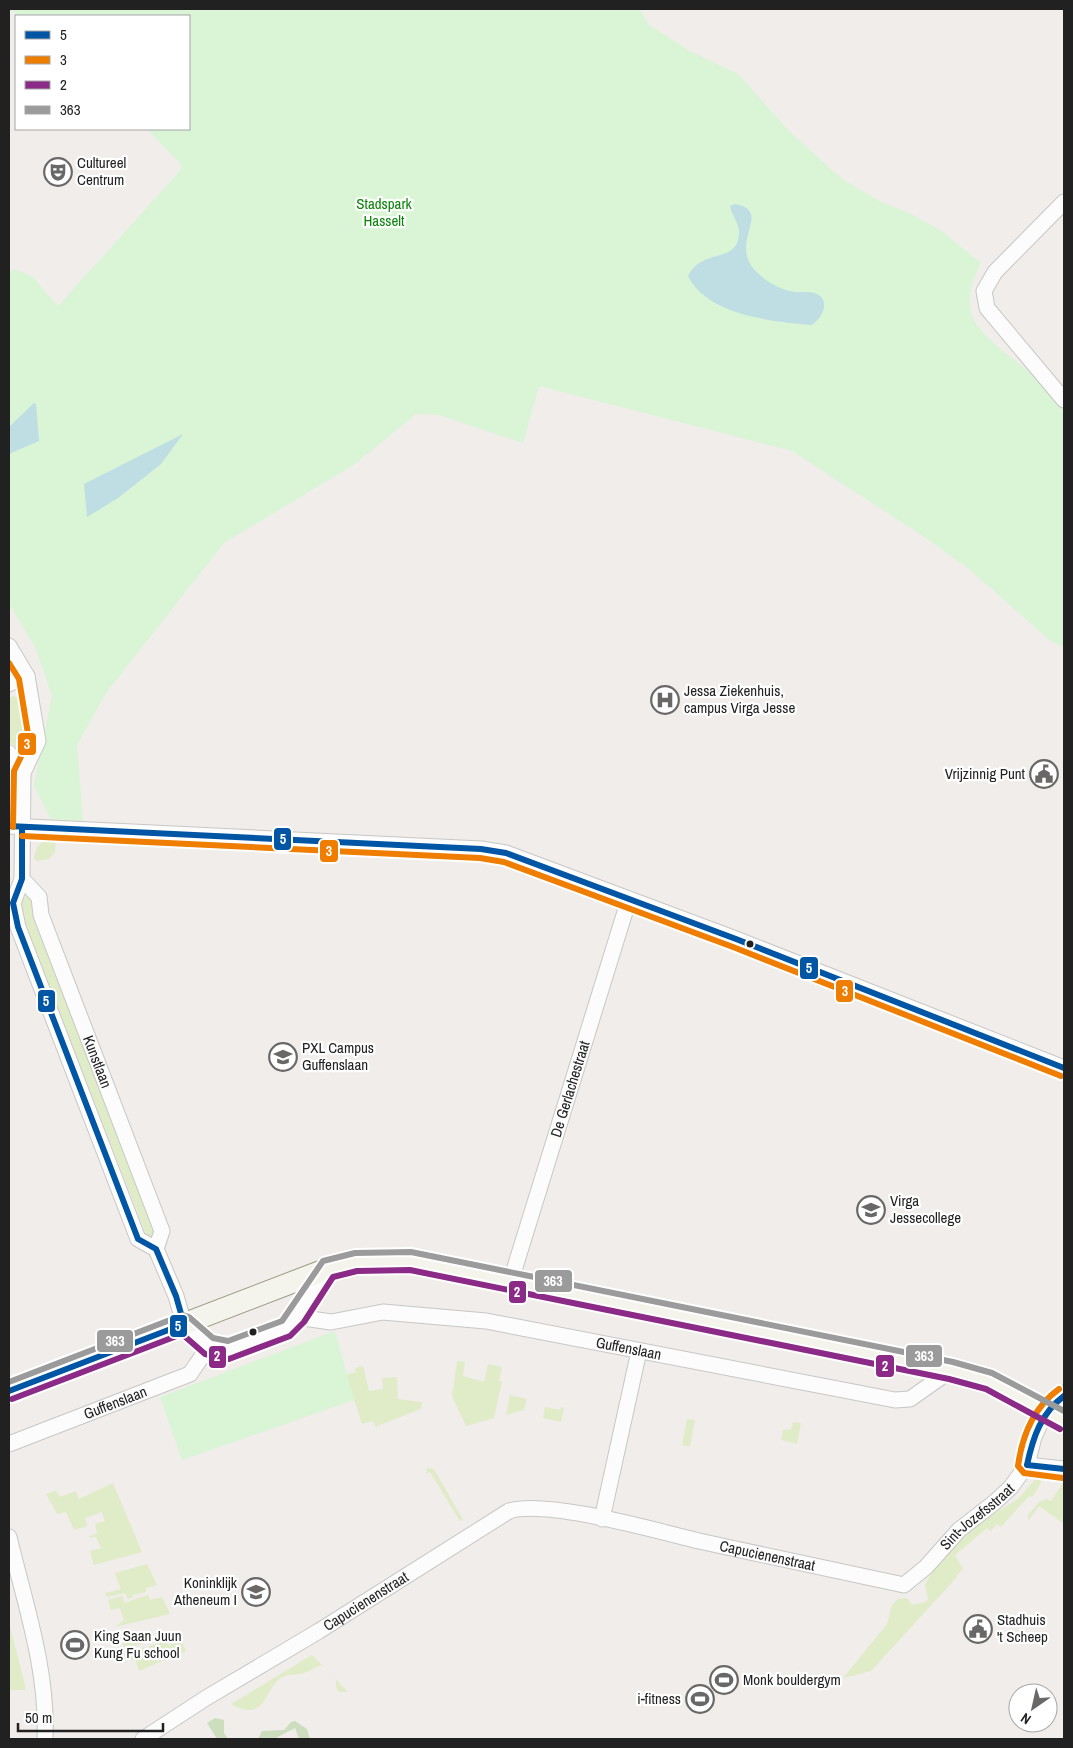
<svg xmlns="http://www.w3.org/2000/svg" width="1073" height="1748" font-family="'Archivo Narrow',sans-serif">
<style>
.grass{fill:#e0ecc8}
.forest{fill:#cddebf}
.park{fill:#d9f5d6}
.water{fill:#bedee3}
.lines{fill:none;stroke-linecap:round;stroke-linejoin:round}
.street-casing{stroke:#c8c7c6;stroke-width:17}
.secondary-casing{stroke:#9b9a81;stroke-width:23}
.street{stroke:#fdfcfc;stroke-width:15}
.secondary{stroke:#f4f4ec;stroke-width:21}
.bus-1-casing{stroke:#fff;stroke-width:10}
.bus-2-casing{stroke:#fff;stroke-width:10}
.bus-3-casing{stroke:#fff;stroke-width:10}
.bus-4-casing{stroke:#fff;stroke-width:10}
.bus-1{stroke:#0056a4;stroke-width:6}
.bus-2{stroke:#ef7d00;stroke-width:6}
.bus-3{stroke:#8c2b87;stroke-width:6}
.bus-4{stroke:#9b9b9b;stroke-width:6}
.bus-dot{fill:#212121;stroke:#fff;stroke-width:2}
.labels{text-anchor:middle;stroke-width:4.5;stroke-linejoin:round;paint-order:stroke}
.poi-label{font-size:15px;fill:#212121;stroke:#fff;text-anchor:start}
.park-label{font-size:15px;fill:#0a8509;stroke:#fff}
.street-label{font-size:15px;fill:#212121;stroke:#fff}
.line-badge{stroke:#fff;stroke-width:2}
.badge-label{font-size:14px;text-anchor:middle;font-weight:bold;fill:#fff}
</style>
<rect width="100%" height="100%" fill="#f0edea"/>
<path class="grass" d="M14 696 20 699 31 736 27 750 21 751 9 742V698Z
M47 838H56L55 852 49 859 37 861 34 859C35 849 39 843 47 838Z
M28 896 31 899 36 926 156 1231 155 1235 151 1237 146 1234 27 929 21 902 23 898Z
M457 1361 465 1362 463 1376 484 1382 488 1364 502 1367 499 1381H502L494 1418 466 1426 452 1396Z
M363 1366 369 1391 383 1389 382 1378 397 1377 398 1399 422 1402 421 1409 377 1426V1429L373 1421 362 1424 346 1375 356 1372 355 1368Z
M510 1395 527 1399 524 1410 506 1415Z
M545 1407 560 1410 561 1407 564 1408 561 1422 543 1418Z
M687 1419 695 1420 690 1447 682 1445Z
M793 1422 801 1423 797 1444 781 1440 783 1430 791 1429Z
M427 1468 434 1469 463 1520 460 1521 430 1472 426 1474Z
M1037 1477 1040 1479 1041 1483 1033 1496 1028 1497 1001 1527 997 1524 991 1531 987 1528 955 1555 963 1569 956 1576 957 1577 871 1671 843 1678 887 1624 892 1605 898 1599 907 1598 912 1605 926 1602 928 1599 925 1585 933 1569 970 1528 1018 1499Z
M113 1483 142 1552 94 1565 90 1551 101 1548 96 1537 90 1538 89 1536 96 1534 97 1532 95 1524 105 1521 102 1512 85 1518 87 1526 74 1530 66 1512 57 1514 46 1494 56 1490 60 1497 76 1491 79 1499Z
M1063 1483 1064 1524 1039 1506 1028 1521V1515L1039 1502 1046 1499 1051 1501Z
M147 1564 157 1585 146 1588V1592L132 1595 133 1598 128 1599 125 1593 107 1597 105 1593 121 1589 115 1573Z
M148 1595 150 1600 162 1597 170 1614 115 1627 124 1620 120 1608 111 1610 108 1600 122 1596 124 1603Z
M9 1623 25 1685V1690H9Z
M164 1633 165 1637 124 1649 123 1643Z
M173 1633H178L186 1651 139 1671 135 1659 126 1661 124 1653 145 1647 147 1650 144 1652 147 1661 156 1658 153 1649H150L149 1646 166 1641 168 1645 175 1643Z
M312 1655 348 1692H339L336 1687V1680L322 1665C315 1667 310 1671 304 1673 296 1676 289 1673 281 1678 264 1688 267 1724 231 1704Z"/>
<path class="forest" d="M215 1718 224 1720V1733L228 1739H217L207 1723Z
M295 1721 307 1729 310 1739H299L295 1728 274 1739H258L262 1731 284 1730 291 1722Z"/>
<path class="park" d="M9 9H639L649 25 690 51 738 74 790 132 842 179 881 202 907 212 940 230 981 263C972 281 964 303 975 322 989 344 1021 363 1040 382 1049 391 1056 402 1064 412V647L1052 642 970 570 926 538 792 451 539 386 523 443 439 415 416 414 355 464 224 543 106 693 77 745 83 821 51 819 34 786 52 696 36 649 9 604V274L14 269 32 276 58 306 179 172 182 165 147 129H189V16H20Z
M335 1331 354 1400 182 1460 160 1397Z"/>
<path class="water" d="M735 204C776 212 723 244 760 275 770 284 782 290 795 292 801 293 808 291 814 293 832 298 823 319 811 325 772 321 708 316 688 276 702 247 739 265 739 232 739 222 731 215 730 206Z
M34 403 36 404 39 441 9 454V427Z
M183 434 161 464 118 498 87 517 84 484Z"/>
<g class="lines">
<defs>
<g id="street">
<path d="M1064 202 995 272 984 291 987 308 1064 400"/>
<path d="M9 646 27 676 38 741 23 773 22 879 13 903 18 927 138 1239 156 1249 176 1296 184 1324 209 1346 229 1350 287 1328 297 1317 327 1269"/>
<path d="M9 684 27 676"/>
<path d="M9 753 23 773"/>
<path d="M9 826 481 849 506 853 736 939 1064 1068"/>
<path id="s1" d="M22 879 39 897 41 915 162 1231 156 1249"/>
<path id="s2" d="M511 1280 629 899"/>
<path id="s3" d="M297 1317 331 1322 383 1312 486 1321 895 1400 910 1399 951 1370"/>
<path id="s4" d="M9 1444 190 1374 209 1346"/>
<path d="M1027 1465 1064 1469"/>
<path d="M602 1519 639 1351"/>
<path d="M9 1537C25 1604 48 1670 45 1739"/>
<path id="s5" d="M143 1739 206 1698 319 1631 509 1511C546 1499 657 1531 699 1541 767 1556 835 1570 904 1585L926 1567 959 1530 995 1502 1011 1487 1027 1465 1034 1437 1046 1411"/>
</g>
<path id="secondary" d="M9 1391 327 1269 356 1262 411 1261 511 1280 685 1318 951 1370 989 1381 1064 1421
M1046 1411 1064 1396"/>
</defs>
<use href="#street" class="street-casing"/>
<use href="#secondary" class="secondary-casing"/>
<use href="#street" class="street"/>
<use href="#secondary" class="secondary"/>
<defs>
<path id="bus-1" d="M9 826 481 849 506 853 736 939 1064 1068
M9 1391 184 1324 176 1296 156 1249 138 1239 18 927 13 903 22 879V827
M1064 1396C1041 1413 1033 1437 1027 1465L1064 1469"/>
<path id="bus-2" d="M9 663 19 679 29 740 14 771 13 827
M22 836 480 858 504 862 733 947 1061 1076
M1059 1389C1034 1407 1022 1436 1018 1466L1024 1473 1063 1478"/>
<path id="bus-3" d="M12 1399 182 1334 205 1354 229 1359 290 1336 304 1322 333 1277 357 1271 410 1270 949 1379 986 1389 1060 1429"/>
<path id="bus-4" d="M9 1382 183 1315 189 1317 213 1338 228 1341 282 1321 323 1261 355 1253 411 1252 953 1362 992 1373 1064 1411"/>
</defs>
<use href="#bus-1" class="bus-1-casing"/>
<use href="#bus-2" class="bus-2-casing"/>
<use href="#bus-3" class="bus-3-casing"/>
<use href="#bus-4" class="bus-4-casing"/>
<use href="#bus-1" class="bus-1"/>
<use href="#bus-2" class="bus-2"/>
<use href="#bus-3" class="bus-3"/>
<use href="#bus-4" class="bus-4"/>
</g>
<defs>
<symbol id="theatre-ring" viewBox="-11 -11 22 22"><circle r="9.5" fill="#fff" stroke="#696867" stroke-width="1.5"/><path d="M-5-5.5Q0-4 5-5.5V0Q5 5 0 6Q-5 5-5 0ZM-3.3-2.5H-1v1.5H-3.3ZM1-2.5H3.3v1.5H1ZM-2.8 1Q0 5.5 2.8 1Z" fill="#696867"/></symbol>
<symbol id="hospital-ring" viewBox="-11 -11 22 22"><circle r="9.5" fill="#fff" stroke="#696867" stroke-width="1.5"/><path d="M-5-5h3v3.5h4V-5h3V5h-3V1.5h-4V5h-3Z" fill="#696867"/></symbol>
<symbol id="civic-ring" viewBox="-11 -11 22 22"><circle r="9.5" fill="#fff" stroke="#696867" stroke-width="1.5"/><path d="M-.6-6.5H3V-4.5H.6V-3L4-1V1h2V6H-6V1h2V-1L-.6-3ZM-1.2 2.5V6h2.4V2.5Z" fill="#696867"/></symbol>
<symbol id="university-ring" viewBox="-11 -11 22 22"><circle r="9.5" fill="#fff" stroke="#696867" stroke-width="1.5"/><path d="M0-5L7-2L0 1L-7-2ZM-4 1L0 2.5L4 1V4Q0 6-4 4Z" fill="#696867"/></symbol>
<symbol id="school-ring" viewBox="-11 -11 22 22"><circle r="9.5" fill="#fff" stroke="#696867" stroke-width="1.5"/><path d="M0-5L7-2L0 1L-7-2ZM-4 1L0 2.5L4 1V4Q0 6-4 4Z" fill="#696867"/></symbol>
<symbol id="stadium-ring" viewBox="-11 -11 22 22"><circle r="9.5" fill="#fff" stroke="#696867" stroke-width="1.5"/><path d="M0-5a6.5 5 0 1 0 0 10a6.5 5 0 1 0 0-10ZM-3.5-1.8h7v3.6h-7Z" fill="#696867"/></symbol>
</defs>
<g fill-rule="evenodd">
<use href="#theatre-ring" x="42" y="156" width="32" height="32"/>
<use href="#hospital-ring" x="649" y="684" width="32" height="32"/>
<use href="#civic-ring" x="1028" y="758" width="32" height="32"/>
<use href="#university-ring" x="267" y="1041" width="32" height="32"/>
<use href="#school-ring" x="855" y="1194" width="32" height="32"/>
<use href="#school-ring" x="240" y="1576" width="32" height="32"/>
<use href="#civic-ring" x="962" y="1613" width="32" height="32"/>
<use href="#stadium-ring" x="59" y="1629" width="32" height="32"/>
<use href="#stadium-ring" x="708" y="1664" width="32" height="32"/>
<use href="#stadium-ring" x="684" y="1683" width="32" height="32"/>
</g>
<g class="bus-dot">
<circle cx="750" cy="944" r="4.5"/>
<circle cx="253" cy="1332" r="4.5"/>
</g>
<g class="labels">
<g class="poi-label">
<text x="77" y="168">Cultureel<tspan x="77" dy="17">Centrum</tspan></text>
<text x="684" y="696">Jessa Ziekenhuis,<tspan x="684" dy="17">campus Virga Jesse</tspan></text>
<text x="1025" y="779" text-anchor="end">Vrijzinnig Punt</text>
<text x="302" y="1053">PXL Campus<tspan x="302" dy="17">Guffenslaan</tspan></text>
<text x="890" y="1206">Virga<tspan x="890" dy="17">Jessecollege</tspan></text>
<text x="237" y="1588" text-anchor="end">Koninklijk<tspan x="237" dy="17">Atheneum I</tspan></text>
<text x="997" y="1625">Stadhuis<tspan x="997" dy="17">'t Scheep</tspan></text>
<text x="94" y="1641">King Saan Juun<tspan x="94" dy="17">Kung Fu school</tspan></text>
<text x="743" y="1685">Monk bouldergym</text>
<text x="681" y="1704" text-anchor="end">i-fitness</text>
</g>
<g class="park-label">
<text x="384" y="209">Stadspark<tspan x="384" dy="17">Hasselt</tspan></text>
</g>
<g class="street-label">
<text dy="5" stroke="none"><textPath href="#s1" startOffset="200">Kunstlaan</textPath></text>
<text dy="5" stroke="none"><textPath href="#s2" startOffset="200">De Gerlachestraat</textPath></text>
<text dy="5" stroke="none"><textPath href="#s3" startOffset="336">Guffenslaan</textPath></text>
<text dy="5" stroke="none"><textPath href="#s4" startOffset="114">Guffenslaan</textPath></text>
<text dy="5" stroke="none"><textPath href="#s5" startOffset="935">Sint-Jozefsstraat</textPath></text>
<text dy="5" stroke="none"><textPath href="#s5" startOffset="695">Capucienenstraat</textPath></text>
<text dy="5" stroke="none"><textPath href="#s5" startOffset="262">Capucienenstraat</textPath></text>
</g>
</g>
<g class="line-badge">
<rect x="17" y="732" width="20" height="24" rx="5" fill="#ef7d00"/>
<rect x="273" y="827" width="19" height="24" rx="5" fill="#0056a4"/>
<rect x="319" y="839" width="20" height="24" rx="5" fill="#ef7d00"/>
<rect x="799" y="956" width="20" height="24" rx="5" fill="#0056a4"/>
<rect x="835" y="979" width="19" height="24" rx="5" fill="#ef7d00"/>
<rect x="37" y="989" width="19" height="24" rx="5" fill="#0056a4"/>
<rect x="534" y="1269" width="39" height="24" rx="5" fill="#9b9b9b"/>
<rect x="508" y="1280" width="19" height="24" rx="5" fill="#8c2b87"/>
<rect x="169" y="1314" width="19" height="24" rx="5" fill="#0056a4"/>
<rect x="96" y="1329" width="38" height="24" rx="5" fill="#9b9b9b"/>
<rect x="905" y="1344" width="38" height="24" rx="5" fill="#9b9b9b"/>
<rect x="208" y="1345" width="19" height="24" rx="5" fill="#8c2b87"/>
<rect x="875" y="1354" width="20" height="24" rx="5" fill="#8c2b87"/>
</g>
<g class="badge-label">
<text x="27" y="749">3</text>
<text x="283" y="844">5</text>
<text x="329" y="856">3</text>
<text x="809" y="973">5</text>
<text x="845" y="996">3</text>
<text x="46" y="1006">5</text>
<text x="553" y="1286">363</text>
<text x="517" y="1297">2</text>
<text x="178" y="1331">5</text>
<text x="115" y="1346">363</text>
<text x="924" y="1361">363</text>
<text x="217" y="1361">2</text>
<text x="885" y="1371">2</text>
</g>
<rect width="1073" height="1748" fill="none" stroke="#212121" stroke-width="20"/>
<rect x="15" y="15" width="175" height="115" fill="#ffffff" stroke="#a6a6a6"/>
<rect x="25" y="31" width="25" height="8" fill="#0056a4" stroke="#a6a6a6"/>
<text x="60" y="40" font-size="15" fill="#212121">5</text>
<rect x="25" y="56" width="25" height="8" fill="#ef7d00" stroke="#a6a6a6"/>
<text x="60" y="65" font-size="15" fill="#212121">3</text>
<rect x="25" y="81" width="25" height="8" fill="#8c2b87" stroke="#a6a6a6"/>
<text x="60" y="90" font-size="15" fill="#212121">2</text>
<rect x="25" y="106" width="25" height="8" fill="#9b9b9b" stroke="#a6a6a6"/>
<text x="60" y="115" font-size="15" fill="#212121">363</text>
<g transform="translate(1033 1708) rotate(214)"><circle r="24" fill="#ffffff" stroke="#a6a6a6"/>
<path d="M0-4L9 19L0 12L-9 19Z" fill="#696867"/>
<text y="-8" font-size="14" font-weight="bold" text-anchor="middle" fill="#212121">N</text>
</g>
<path d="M18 1723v8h145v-8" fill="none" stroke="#212121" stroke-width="2.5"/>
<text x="25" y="1723" font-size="15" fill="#212121" stroke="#ffffff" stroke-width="4" paint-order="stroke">50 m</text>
</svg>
